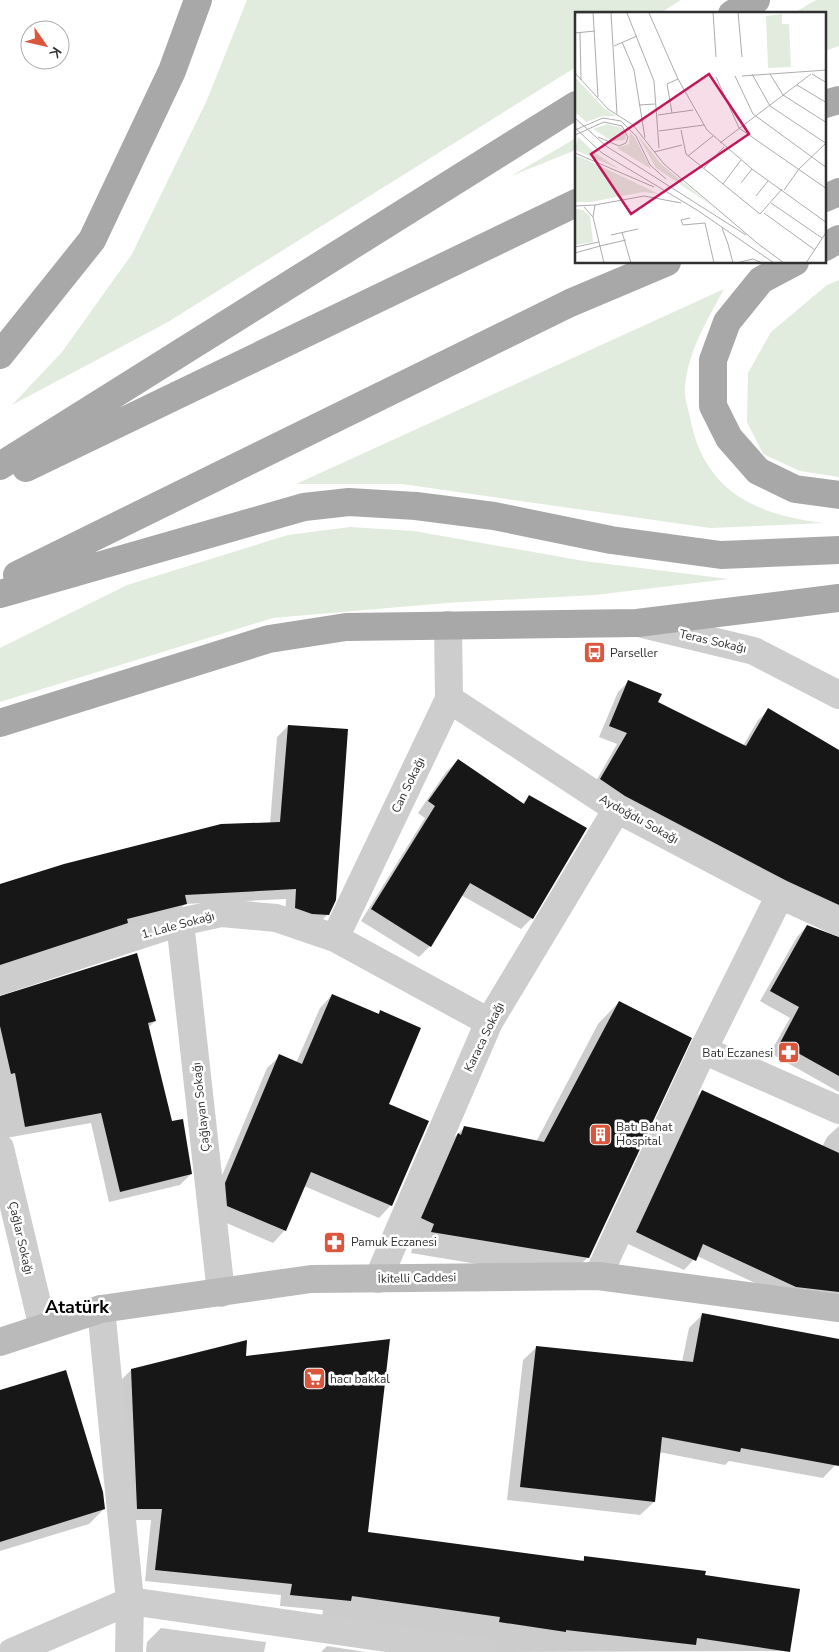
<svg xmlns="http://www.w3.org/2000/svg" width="839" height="1652" font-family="'Nunito Sans',sans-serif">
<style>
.green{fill:#e2ecde}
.shadow{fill:#0003}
.building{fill:#171717}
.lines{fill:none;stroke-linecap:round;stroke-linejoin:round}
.street{stroke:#cdcdcd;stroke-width:28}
.secondary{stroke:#bababa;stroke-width:28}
.primary{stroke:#a8a8a8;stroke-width:28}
.labels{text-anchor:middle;stroke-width:5;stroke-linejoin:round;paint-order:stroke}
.street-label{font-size:12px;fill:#303030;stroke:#fff}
.poi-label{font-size:12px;fill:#303030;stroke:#fff;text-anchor:start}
.district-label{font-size:18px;font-weight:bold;fill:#000;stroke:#fff}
.inset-road{fill:none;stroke:#acacac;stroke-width:1}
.view{fill:#c2185b;fill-opacity:0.15;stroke:#c2185b;stroke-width:2.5}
.inset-edge{fill:none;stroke:#303030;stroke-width:2.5}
</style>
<rect width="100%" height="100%" fill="#fff"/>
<path class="green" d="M247 0H681L659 14H576V67L168 322 12 405 62 352 132 254 207 100Z
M816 0H839V46L825 51V14H792Z
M576 138V150L511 176Z
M839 280V477L800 471 763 454 747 422 748 373 771 332 827 285Z
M724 289C707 320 688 352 685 387 684 397 688 408 690 417 703 491 756 515 824 523L710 528 402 484H296Z
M350 527 414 531 584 561 729 579 595 595 446 603 273 618 0 702V648L127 585 288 535Z"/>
<path class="shadow" d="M628 682 657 702 743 746 758 720 769 710 839 752V921L591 790 617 744 599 737 618 692Z
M288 726 328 914 317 925 285 918 286 899 185 904 175 914 0 971V887L270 824 277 737Z
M458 760 522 804 529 797 532 918 521 929 461 895 430 946 419 957 361 921 425 818 418 813 446 772Z
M807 926 839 938V1092L770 1053 790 1018 760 1001 797 937Z
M332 995 378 1014 380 1012 391 1205 379 1218 304 1186 285 1230 273 1243 215 1218 213 1197 267 1068 280 1056 296 1063 320 1008Z
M0 997 155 1021 148 1028 171 1123 191 1174 180 1185 109 1202 91 1123 0 1139Z
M619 1002 588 1257 567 1279 411 1253 413 1245 401 1240 443 1148 465 1127 536 1142 598 1024Z
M702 1091 822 1147 827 1137 839 1126V1307L785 1297 697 1256 684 1270 626 1243 691 1102Z
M702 1315 839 1341V1461L823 1478 729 1461 725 1465 659 1452 654 1502 640 1515 507 1500 523 1360 537 1347 682 1362 689 1328Z
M244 1357 366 1533 580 1562 585 1558 704 1576 789 1651 483 1652 321 1625 323 1610 280 1606 281 1595 145 1581 151 1520H126L120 1381 131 1370Z
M0 1391 104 1509 89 1524 0 1551Z
M161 1628 266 1642 264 1652H146L147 1642Z
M327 1646 366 1652H321Z"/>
<path class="building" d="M628 680 662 694 658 702 746 746 768 708 839 750V905L787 881 625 796 600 779 627 733 609 726Z
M288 725 348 729 336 900 329 915 312 914 295 908 296 889 185 895 187 904 127 919 128 923 0 965V884L64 864 221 824 280 822Z
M458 759 524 804 529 795 587 828 533 919 470 883 431 947 371 909 435 806 428 801Z
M807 925 839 937V1076L780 1043 799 1007 770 991Z
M137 953 156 1021 148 1023 172 1121 183 1119 192 1174 120 1192 101 1113 25 1127 15 1073 11 1074 0 1026V996Z
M332 994 379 1014 380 1010 421 1028 389 1104 429 1121 392 1206 311 1172 286 1231 227 1206 225 1183 279 1054 302 1064Z
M619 1001 692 1038 589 1258 431 1232 434 1224 421 1218 458 1133 461 1135 464 1126 544 1142Z
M702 1090 839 1153V1292L796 1287 703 1244 696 1261 636 1232Z
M702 1313 839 1339V1466L741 1448 740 1452 662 1437 655 1502 520 1487 536 1346 693 1362Z
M390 1339 368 1532 584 1561V1556L706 1571 705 1575 800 1589 790 1652 697 1638 696 1645 566 1630V1632L499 1622 500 1617 352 1596 351 1601 290 1595 292 1584 155 1570 162 1509H137L131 1369 247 1340 246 1356Z
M66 1370 103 1492 105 1509 0 1542V1390Z"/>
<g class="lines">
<path class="street" d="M638 623 754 651 839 695
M449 699 617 809 780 895 839 922
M180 922 221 1293
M335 938 449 699 448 625
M0 981 180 922 221 913 276 918 335 938 489 1022
M703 1050 839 1110
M0 1148 43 1328
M598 1276 703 1050 780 895
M378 1279 489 1022 617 809
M101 1309 130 1601 129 1652
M12 1652 130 1601 484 1652"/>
<path class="secondary" d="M0 1342 101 1309 311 1279 598 1276 839 1308"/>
<path class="primary" d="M732 14 756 0
M825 104 839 100
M825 198 839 192
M825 247 839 239
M795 262 761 280 727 322 713 360V406L729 438 758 471 795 489 839 495
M0 355 92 240 172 71 198 0
M0 466 576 105
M26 468 576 203
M17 575 570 303 667 262
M0 594 304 507 349 502 416 506 494 516 611 540 721 555 839 550
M0 723 269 639 346 627 637 623 839 598"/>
</g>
<defs>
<symbol id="bus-square" viewBox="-11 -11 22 22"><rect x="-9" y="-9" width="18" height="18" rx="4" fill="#db563d" stroke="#fff"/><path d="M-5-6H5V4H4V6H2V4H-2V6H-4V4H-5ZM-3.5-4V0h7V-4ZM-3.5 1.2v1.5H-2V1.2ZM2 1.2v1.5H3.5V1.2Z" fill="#fff"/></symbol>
<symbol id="pharmacy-square" viewBox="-11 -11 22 22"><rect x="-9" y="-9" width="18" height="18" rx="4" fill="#db563d" stroke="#fff"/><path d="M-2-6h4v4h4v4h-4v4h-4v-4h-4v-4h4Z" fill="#fff"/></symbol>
<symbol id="building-square" viewBox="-11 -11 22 22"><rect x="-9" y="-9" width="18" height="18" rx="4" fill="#db563d" stroke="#fff"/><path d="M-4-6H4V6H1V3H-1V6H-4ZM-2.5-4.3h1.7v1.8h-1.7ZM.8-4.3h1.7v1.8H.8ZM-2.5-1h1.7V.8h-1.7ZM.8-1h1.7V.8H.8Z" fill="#fff"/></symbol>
<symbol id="supermarket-square" viewBox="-11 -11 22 22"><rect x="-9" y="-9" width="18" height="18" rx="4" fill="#db563d" stroke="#fff"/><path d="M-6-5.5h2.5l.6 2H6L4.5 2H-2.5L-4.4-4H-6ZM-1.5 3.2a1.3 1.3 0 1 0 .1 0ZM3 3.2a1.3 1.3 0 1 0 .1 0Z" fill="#fff"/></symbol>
</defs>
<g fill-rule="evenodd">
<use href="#bus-square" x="582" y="640" width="25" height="25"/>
<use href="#pharmacy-square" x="776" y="1040" width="25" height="25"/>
<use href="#building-square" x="588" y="1122" width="25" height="25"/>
<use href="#pharmacy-square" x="322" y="1230" width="25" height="25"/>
<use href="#supermarket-square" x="302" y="1366" width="25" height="25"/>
</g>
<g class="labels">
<g class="street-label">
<text transform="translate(713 641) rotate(13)" y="4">Teras Sokağı</text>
<text transform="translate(408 785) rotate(-64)" y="4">Can Sokağı</text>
<text transform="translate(639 819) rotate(29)" y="4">Aydoğdu Sokağı</text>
<text transform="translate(178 925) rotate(-15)" y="4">1. Lale Sokağı</text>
<text transform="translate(484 1037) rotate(-64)" y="4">Karaca Sokağı</text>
<text transform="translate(201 1107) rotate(-96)" y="4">Çağlayan Sokağı</text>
<text transform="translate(21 1238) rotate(77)" y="4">Çağlar Sokağı</text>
<text transform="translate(417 1278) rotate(-1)" y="4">İkitelli Caddesi</text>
</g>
<g class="poi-label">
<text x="610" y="657">Parseller</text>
<text x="773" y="1057" text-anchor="end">Batı Eczanesi</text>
<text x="616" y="1131">Batı Bahat<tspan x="616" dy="14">Hospital</tspan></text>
<text x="351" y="1246">Pamuk Eczanesi</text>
<text x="330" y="1383">hacı bakkal</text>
</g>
<g class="district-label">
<text x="77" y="1313">Atatürk</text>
</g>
</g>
<g transform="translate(575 12)">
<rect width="251" height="251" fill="#fff"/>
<path d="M207 2V12H214L216 55 193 56 191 4ZM0 65 29 96 41 104H28L11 110 0 100ZM32 112 47 116 51 122 50 128 37 129 18 117ZM55 120 60 126 76 157 42 136 54 132ZM62 122 87 153 136 193 81 156ZM3 125 19 140 44 157 0 138ZM0 144 8 146 84 182 68 180 16 190H0ZM0 197 8 198 15 204 18 230 0 233Z" fill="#e2ecde"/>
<path class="inset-road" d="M18 0 23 85M138 0 141 45M163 0 167 45M0 1 120 0M36 1 42 102M52 1 79 69 84 136M74 1 103 67 132 118 177 157 252 211M0 21 20 19M5 21 6 68M47 30 59 58 70 126M39 34 62 24M0 61 33 97 58 113 89 152 187 235M177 62 195 94 252 132M195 62 208 83 252 111M237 62 252 71M160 64 178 102 252 156M167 64 252 58M141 65 164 116 252 177M222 73 252 91M64 93 80 92M97 101 92 72 103 67M83 103 118 98M0 106 31 134 171 223M0 116 27 141 122 198 199 251M0 118 28 106 46 109 61 124 75 153 91 167M106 118 111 142 185 202 207 177M84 119 129 113M0 123 29 110 47 114 53 125 51 131 44 134 23 125M145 131 236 62M79 140 107 133M0 141 79 175M113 144 138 124M129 156 149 135M166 171 177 157M148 172 166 148M209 178 224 157 252 130M181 184 193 169M196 191 247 226M20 193 69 184 106 191M0 194 20 193 18 205M9 195 18 205 29 251M189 201 240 238M115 206 106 208 108 213 130 211 139 251M147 216 153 232M47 220 56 251M36 223 63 217M153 232 158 251M25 234 51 228M186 234 209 251M0 235 24 230M0 241 25 234M161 251 178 247 187 251M231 251 252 219"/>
<path class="view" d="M134 62 174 122 56 202 16 142Z"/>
<rect width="251" height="251" class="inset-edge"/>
</g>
<g transform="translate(45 45) rotate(124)"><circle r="24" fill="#ffffff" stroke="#acacac"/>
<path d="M0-4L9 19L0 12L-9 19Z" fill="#db563d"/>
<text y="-8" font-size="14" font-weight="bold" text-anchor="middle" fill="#303030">K</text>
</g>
</svg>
